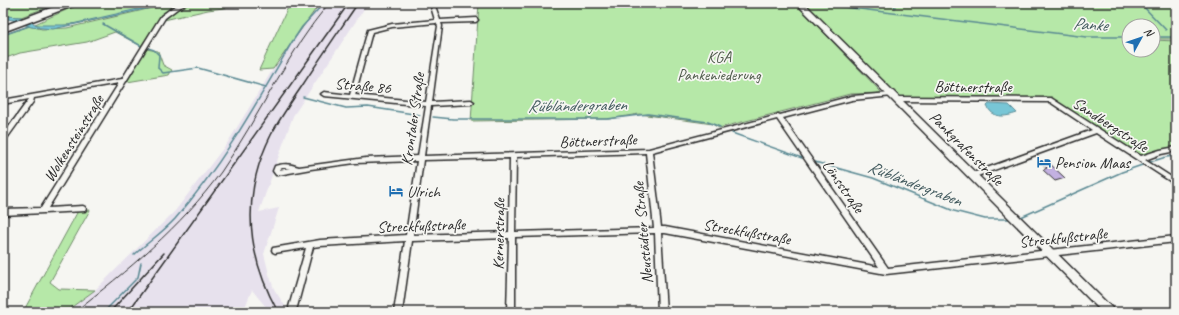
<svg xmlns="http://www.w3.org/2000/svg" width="1179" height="315" font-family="Caveat,sans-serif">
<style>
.built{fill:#e7e1ed}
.green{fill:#b6e8a8;stroke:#708a6a}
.water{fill:#78c6d6;stroke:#598892}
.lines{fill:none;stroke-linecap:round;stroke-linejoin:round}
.stream{stroke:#598892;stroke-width:1.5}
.building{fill:#c3b1e1;stroke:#2b2b2b}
.street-casing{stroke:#2b2b2b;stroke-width:3}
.secondary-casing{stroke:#2b2b2b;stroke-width:3}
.highway-casing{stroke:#2b2b2b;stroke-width:3}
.street{fill:#f6f6f2;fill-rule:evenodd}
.secondary{fill:#f6f6f2;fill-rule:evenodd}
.highway{fill:#f6f6f2;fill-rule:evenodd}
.tram{stroke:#2b2b2b;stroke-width:1}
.rail{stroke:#2b2b2b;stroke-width:1.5}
.labels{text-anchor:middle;stroke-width:3.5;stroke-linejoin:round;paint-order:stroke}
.park-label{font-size:16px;fill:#4e5a4a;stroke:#f6f6f2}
.street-label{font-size:16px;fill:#2b2b2b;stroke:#f6f6f2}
.poi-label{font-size:16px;fill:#2b2b2b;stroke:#f6f6f2;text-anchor:start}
.water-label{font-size:17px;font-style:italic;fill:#425a5e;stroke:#f6f6f2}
</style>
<rect width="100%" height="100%" fill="#f6f6f2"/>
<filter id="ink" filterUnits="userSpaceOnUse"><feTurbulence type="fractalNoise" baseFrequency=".025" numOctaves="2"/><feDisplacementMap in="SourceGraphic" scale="8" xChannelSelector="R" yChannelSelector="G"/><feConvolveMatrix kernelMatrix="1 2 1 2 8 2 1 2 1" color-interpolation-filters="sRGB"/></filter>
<g filter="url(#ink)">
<path class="built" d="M320 3H368L293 116 259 212 279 208 264 254 269 274 274 289 289 312H270L252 290 243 312H65L95 290 175 211 228 142 273 69Z"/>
<path class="green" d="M3 3H58L21 17 3 16Z
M91 3H164C139 9 54 34 35 24L75 6Z
M173 3H183L161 17 141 46 115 32 87 42 20 53 3 59V35L29 26 42 29 67 28Z
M190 3H244L239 6 208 10 164 20 175 9Z
M290 3H320L273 69 259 70Z
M479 3H794L807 15 882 93 850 94 719 128 712 124 699 122 639 114 609 119 471 121Z
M804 3H1176V39H1153V26H1129V50H1153V40L1176 41V148L1157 151 1139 156 1052 98 895 96Z
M146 49 158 51 163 65 172 70 169 75 127 82Z
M90 210 50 282 59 289 95 290 65 312H23L78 211Z"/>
<path class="water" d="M164 3H173L53 29 31 27 13 20 3 18V16L21 17 37 25H68Z
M989 104 1009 105 1017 113C1005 117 993 119 987 106Z"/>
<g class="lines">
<path class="stream" d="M811 3 1087 37H1129
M894 3 895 8
M1140 3 1166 30
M103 24 143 47
M3 35 29 26
M1153 37H1176
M148 48 154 50 159 55 158 68 163 73 198 68 266 87
M303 97 346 108 368 107 420 115
M433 117 453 119H607L648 114 708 122 720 127
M732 133 802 158
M815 162 873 178 954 211 985 219H1009
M1150 162 1166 157 1176 156
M1021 217 1122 172 1145 164
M134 255C147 243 163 232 175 219 223 164 256 104 292 42L302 27 324 3
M104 312 138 277 141 263"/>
</g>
<path class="building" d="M1047 161 1065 178 1055 181 1043 170 1047 168 1041 163Z"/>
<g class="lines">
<defs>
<path id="street" d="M183 3H189L177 9 165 18 48 208 83 206 85 207 86 209 85 211 3 215V209L41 208 119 83 34 98 33 102 5 141H3V135L29 99 3 104V100L122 79 161 16 173 7Z
M430 3H434L440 20 476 18 478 20 476 22 441 23 442 26 432 102 471 100 474 102 471 104 431 106 424 156 649 149 775 116 778 114 780 115 852 96 891 93 894 95 893 96 852 100 783 118 888 268 1176 236V242L886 274 665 233H661L666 312H658L655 233 515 237V312H507L509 238 412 241 402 312H394L405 241 320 246 313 247 297 307 296 309 293 310 290 309 289 307 306 248 275 253 273 252 272 250 273 248 320 240 406 235 417 161 355 163 311 169 278 175H276L273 171 275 166C284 163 290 164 299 167L366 158 418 156 426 106 324 96 321 94 324 92 350 95 368 30 392 24 435 20ZM436 23 438 26 426 102 355 95 372 32 392 27ZM777 119 879 267 665 227H661L652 152ZM646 153 654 228 515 232 516 157ZM510 158 509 232 413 235 423 160ZM282 168H290L279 170Z
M895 97 1051 98 1141 156 1160 150 1176 147V151L1161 154 1145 160 1176 180V185L1096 133 972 178H970L969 176 970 174 1092 130 1050 102 895 101 892 99Z"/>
<path id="secondary" d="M796 3H804L1113 309 1114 312H1102Z"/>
<path id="highway" d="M64 3H76L75 5 3 32V26Z"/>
</defs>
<use href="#street" class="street-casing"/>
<use href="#secondary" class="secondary-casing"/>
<use href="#highway" class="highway-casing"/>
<use href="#street" class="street"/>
<use href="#secondary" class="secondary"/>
<use href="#highway" class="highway"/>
<path class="tram" d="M74 312C127 271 181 227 221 172 259 117 286 55 329 3"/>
<path class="rail" d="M110 312 164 253
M128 312 349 3
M278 312C246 254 241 195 271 135 280 118 291 102 302 86 320 58 339 31 358 3"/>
</g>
</g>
<defs>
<symbol id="hotel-bare" viewBox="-9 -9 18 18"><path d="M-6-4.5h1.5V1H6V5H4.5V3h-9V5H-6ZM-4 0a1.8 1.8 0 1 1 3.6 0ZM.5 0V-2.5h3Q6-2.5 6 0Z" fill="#1f6fb2" stroke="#f6f6f2" stroke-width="2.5" paint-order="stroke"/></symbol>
</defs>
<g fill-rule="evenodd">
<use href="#hotel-bare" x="1034" y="152" width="20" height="20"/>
<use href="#hotel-bare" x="386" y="181" width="20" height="20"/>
</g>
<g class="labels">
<g class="park-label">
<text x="719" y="62">KGA<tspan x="719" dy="18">Pankeniederung</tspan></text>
</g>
<g class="street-label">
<text transform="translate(363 85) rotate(5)" y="6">Straße 86</text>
<text x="973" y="92">Böttnerstraße</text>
<text transform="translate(412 119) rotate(-82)" y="6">Krontaler Straße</text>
<text transform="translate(1111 124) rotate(33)" y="6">Sandbergstraße</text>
<text transform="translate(73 138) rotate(-58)" y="6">Wolkensteinstraße</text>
<text transform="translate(598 140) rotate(-2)" y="6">Böttnerstraße</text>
<text transform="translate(967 148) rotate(45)" y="6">Pankgrafenstraße</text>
<text transform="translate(844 186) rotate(55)" y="6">Lönsstraße</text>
<text transform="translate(421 225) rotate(-2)" y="6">Streckfußstraße</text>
<text transform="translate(747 231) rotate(10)" y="6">Streckfußstraße</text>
<text transform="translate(642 233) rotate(-95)" y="6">Neustädter Straße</text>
<text transform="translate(498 234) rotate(-89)" y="6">Kernerstraße</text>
<text transform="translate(1063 237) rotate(-6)" y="6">Streckfußstraße</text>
</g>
<g class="poi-label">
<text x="1055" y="168">Pension Maas</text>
<text x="407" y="197">Ulrich</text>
</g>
<g class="water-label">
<text transform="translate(1090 24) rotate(3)" y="6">Panke</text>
<text transform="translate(577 105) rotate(-1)" y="6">Rübländergraben</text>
<text transform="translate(915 183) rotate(21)" y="6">Rübländergraben</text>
</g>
</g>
<rect width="1179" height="315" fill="none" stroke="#f6f6f2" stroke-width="16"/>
<rect x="8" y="8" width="1163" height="299" fill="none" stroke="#2b2b2b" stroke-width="1.5" filter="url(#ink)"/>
<g transform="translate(1141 38) rotate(50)"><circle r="19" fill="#f6f6f2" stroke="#a5a5a2"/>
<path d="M0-3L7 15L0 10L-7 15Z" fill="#1f6fb2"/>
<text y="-6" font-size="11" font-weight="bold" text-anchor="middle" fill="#2b2b2b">N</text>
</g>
</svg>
